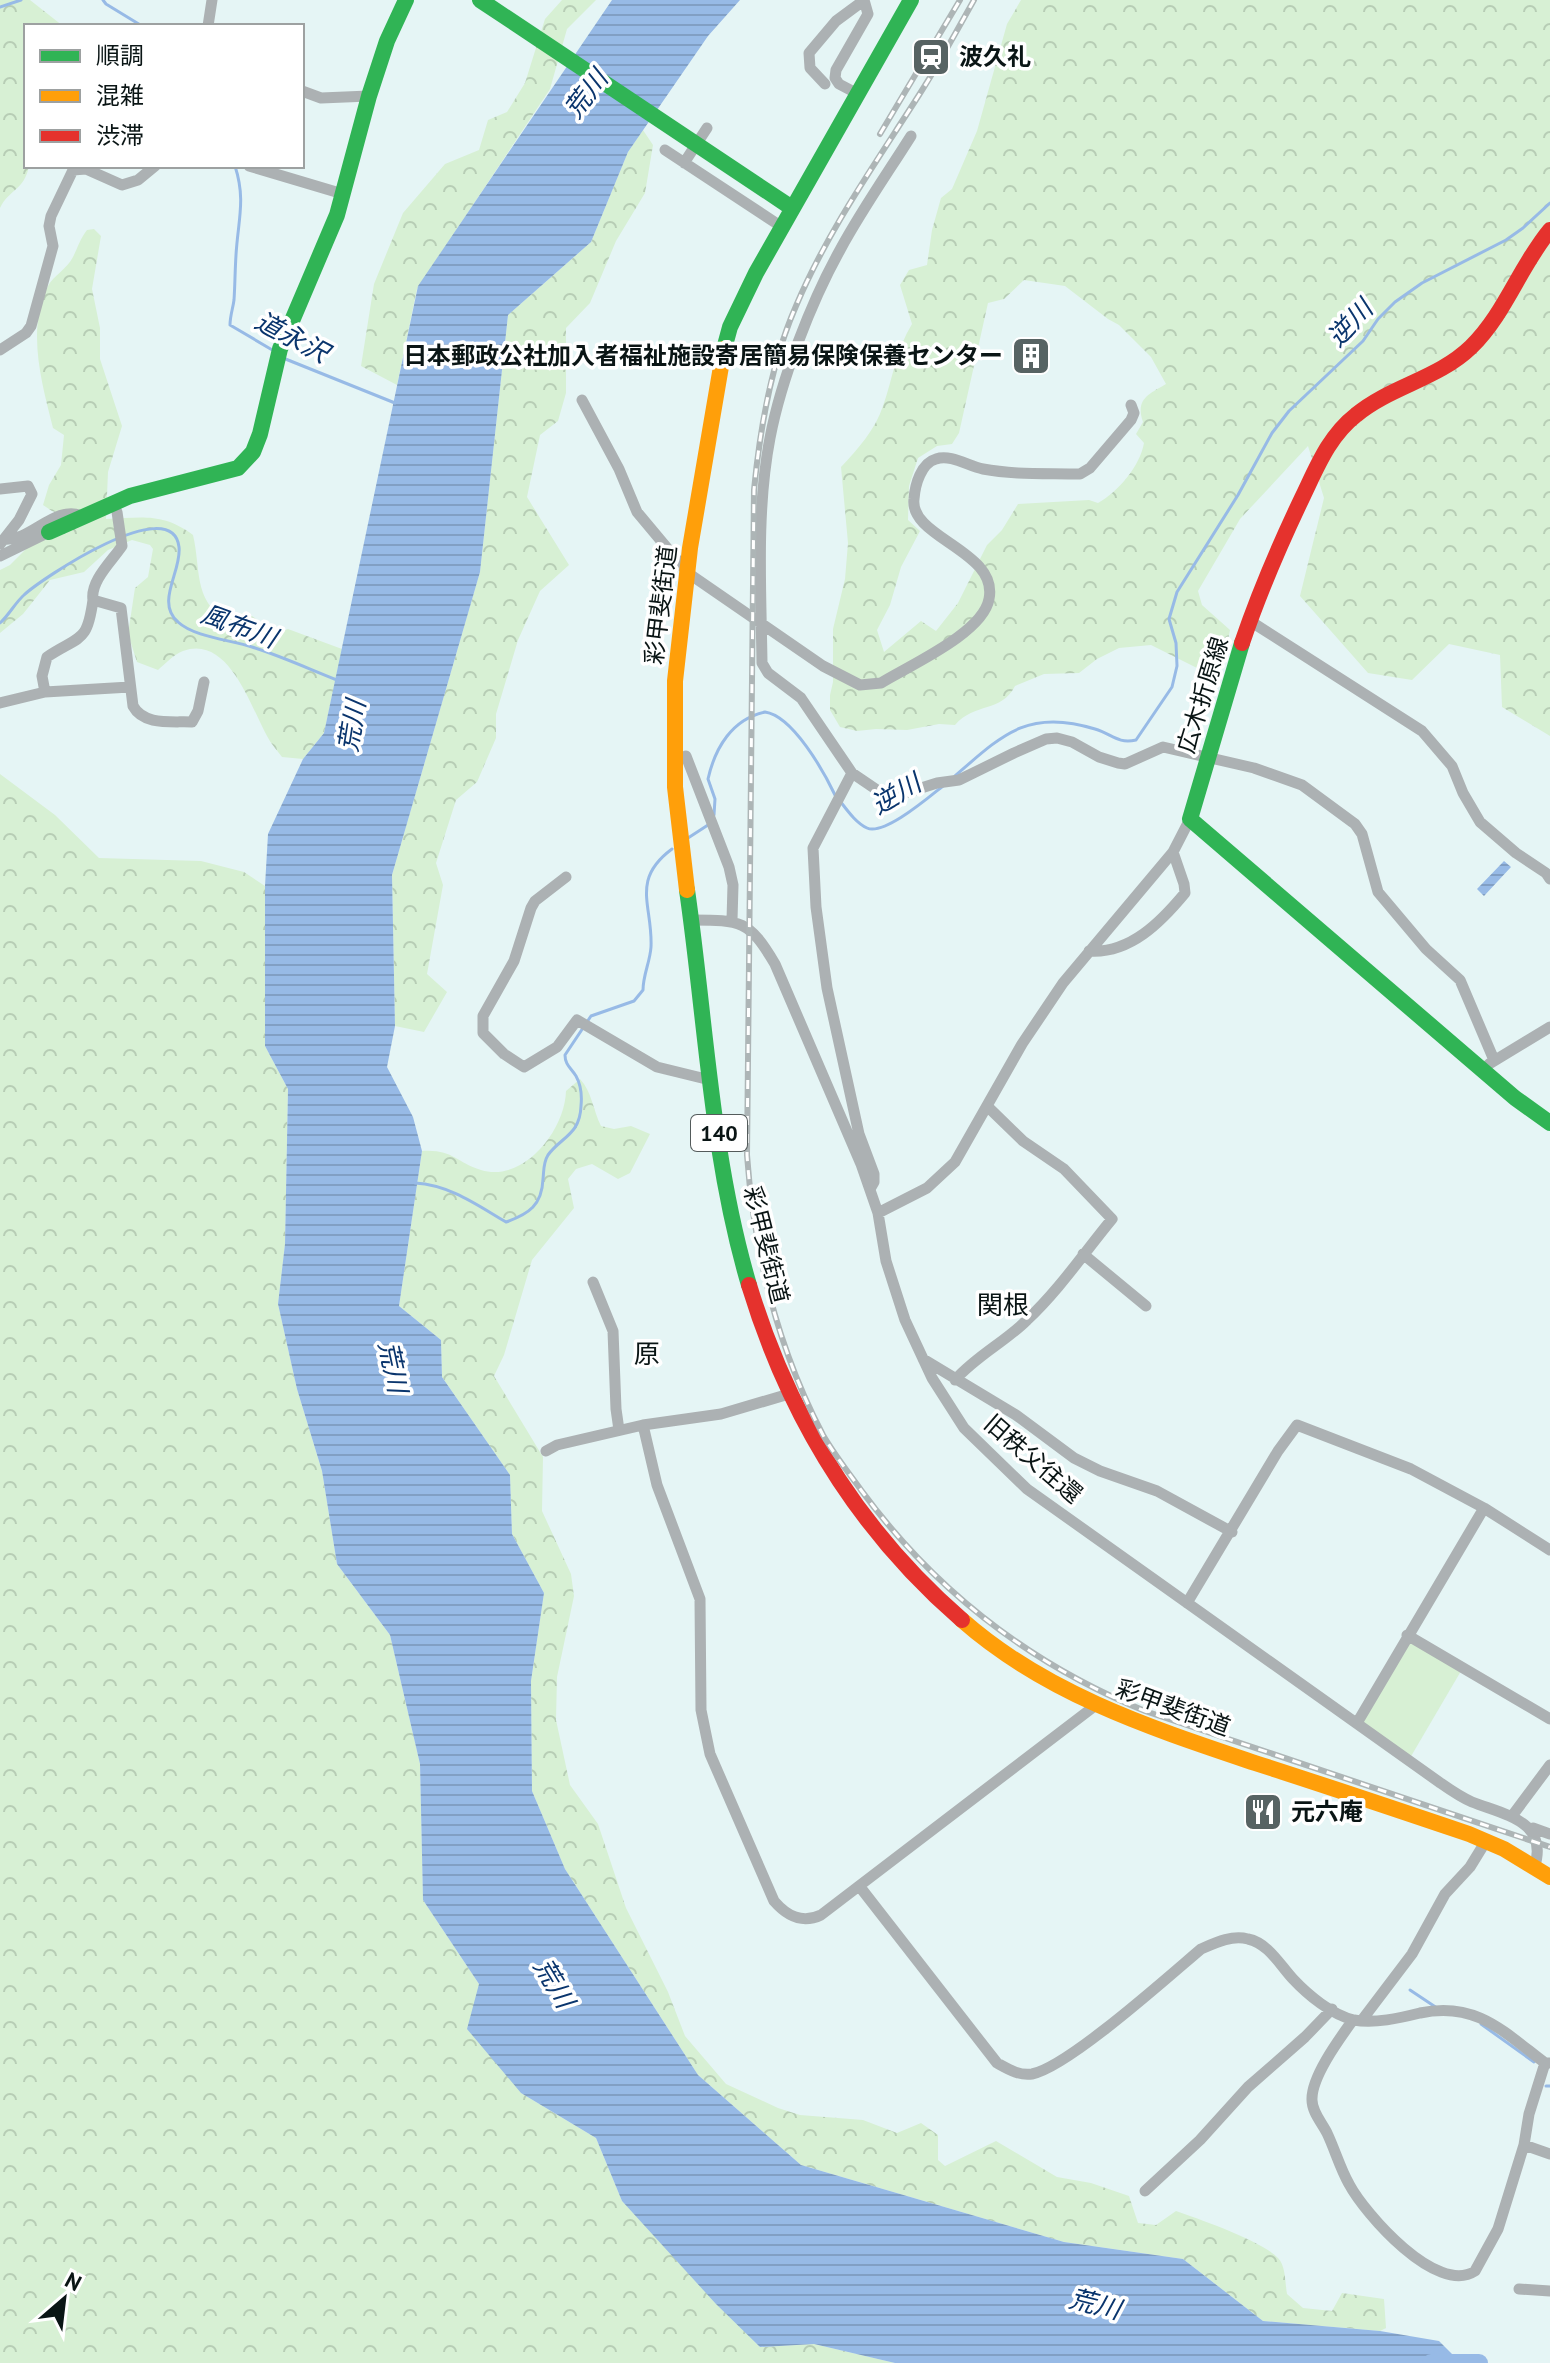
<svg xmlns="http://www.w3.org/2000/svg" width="1550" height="2363" font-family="'PT Sans','Noto Sans JP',sans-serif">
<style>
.forest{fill:url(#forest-crowns);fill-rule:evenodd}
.green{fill:#d7f0d4}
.water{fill:url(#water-rules)}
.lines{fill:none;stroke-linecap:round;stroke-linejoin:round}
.stream{stroke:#97bae6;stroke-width:3}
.river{stroke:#97bae6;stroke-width:18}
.street{stroke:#acb1b3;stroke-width:11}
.fast{stroke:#30b455;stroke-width:16}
.slow{stroke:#ff9f0a;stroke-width:16}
.jam{stroke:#e5322d;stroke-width:16}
.rail-casing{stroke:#adb5b6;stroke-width:6}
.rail{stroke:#fff;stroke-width:3;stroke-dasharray:9;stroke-linecap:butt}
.labels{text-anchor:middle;stroke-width:7;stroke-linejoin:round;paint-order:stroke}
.shield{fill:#fff;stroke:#545b5b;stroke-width:2}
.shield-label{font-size:22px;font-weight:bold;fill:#0a1515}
.poi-label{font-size:24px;font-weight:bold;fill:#0a1515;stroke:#fff;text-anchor:start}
.street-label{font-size:24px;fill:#0a1515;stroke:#fff}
.water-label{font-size:26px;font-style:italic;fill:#0a356d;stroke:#fff}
.neighbourhood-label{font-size:26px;fill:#0a1515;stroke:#fff}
</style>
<defs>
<pattern id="forest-crowns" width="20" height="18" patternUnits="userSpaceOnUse" patternTransform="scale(2)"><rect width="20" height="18" fill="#d7f0d4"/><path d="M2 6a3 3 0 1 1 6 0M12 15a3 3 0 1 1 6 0" fill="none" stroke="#b7cdb5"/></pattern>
<pattern id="water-rules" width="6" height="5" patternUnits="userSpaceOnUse" patternTransform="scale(2)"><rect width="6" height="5" fill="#97bae6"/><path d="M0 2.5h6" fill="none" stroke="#819fc4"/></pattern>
</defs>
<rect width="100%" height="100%" fill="#e5f5f5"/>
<path class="forest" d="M0 0H30L63 26H26V166H29C24 191 9 189 0 208Z
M562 0H596L567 29 550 89 417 289 397 385 361 366 374 284 403 213 445 164 479 150 488 120 507 112 525 83 545 19Z
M1021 0H1550V736L1502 707 1500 655 1449 644 1412 680 1368 673 1300 596 1324 498 1308 446 1240 519 1198 591 1202 605 1230 630 1228 640 1199 669 1151 645 1119 648 1097 659 1079 673 1044 674 1015 686C1001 713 975 702 955 725L939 724 907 730 876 729 857 731 840 727 830 710V695L833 682V629L845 579 848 543 841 467C858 449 875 430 883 406 893 378 896 350 912 324L900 285 909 270 927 265 932 230 941 198 952 189 977 131 1007 24ZM1024 280 1065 286 1108 319 1119 325 1151 357 1166 384C1149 394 1135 399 1143 422L1136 434 1144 443C1140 466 1118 492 1098 503L1089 500 1018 504 1002 530 987 545 958 603 936 631 921 621 884 652 877 630 890 605 901 567 920 531 908 520 909 486 918 458 937 446 952 444 959 433 988 303 1004 299Z
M643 130 653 145 645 193 616 241 590 303 566 328V393L558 421 540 435 527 497 569 565 540 591 518 640 496 714V738L477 782 456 800 436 863 443 885 427 974 447 992 424 1032 395 1026 392 875 480 572 508 315 591 242 628 152Z
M94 229 101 236 92 289 100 328V359L122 426 108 472 106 519C141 518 162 512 193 535 201 569 193 598 225 620L243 613 252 616 276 633 288 629 342 649 324 733 303 759 282 757C277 750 271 744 267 736 251 708 229 634 183 651 174 654 165 664 158 670L137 662 128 634 135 588 148 577 153 549 150 545 132 540 108 550 84 572 50 580 23 614 0 633V570L10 565 28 547 68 516 52 511 43 505 49 485 61 465 64 435 53 428C42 384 26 329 48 286 54 275 67 269 73 257 78 247 80 239 87 230Z
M0 774 55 815 99 858 201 861 244 872 265 886V1046L288 1089 285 1244 278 1304 297 1389 322 1471 337 1564 390 1635 420 1764 423 1900 479 1984 521 2093 596 2138 622 2201 760 2347 814 2344 895 2363H0Z
M580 1079C592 1092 593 1110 601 1126L614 1129 631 1126 650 1134 630 1173 618 1179 592 1164 576 1169 568 1179 574 1208 532 1260 504 1355 494 1376 543 1457 542 1511 571 1574 574 1596 557 1677 556 1720 570 1785 598 1824 626 1908 668 1992 685 2036 726 2084 778 2108 800 2115 863 2120 897 2133 921 2123 938 2135V2160L945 2166 996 2141 1057 2177 1091 2183 1129 2196 1138 2223 1156 2225 1176 2211C1199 2219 1262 2241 1278 2258 1286 2266 1285 2283 1287 2294L1303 2308 1332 2311 1342 2293 1384 2299 1386 2328 1380 2331 1263 2321 1183 2259 1064 2242 801 2165 698 2075 565 1869 532 1791 531 1681 544 1593 512 1534 510 1475 442 1377 441 1340 399 1306 422 1151C453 1149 455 1162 481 1170 524 1183 565 1130 566 1091Z"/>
<path class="green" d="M1409 1640 1461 1671 1410 1758 1361 1721Z"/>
<path class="water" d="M612 0H740L708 36 628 152 591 242 508 315 480 572 392 875 395 1026 387 1067 413 1117 422 1151 399 1306 441 1340 442 1377 510 1475 512 1534 544 1593 531 1681 532 1791 565 1869 698 2075 801 2165 1064 2242 1183 2259 1263 2321 1380 2331 1439 2341 1461 2363H895L814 2344 760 2347 716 2304 622 2201 596 2138 521 2093 467 2029 479 1984 423 1900 420 1764 390 1635 337 1564 322 1471 297 1389 278 1304 285 1244 288 1089 265 1046V886L268 834 303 759 324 733 418 286Z
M1504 861 1511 867 1484 896 1477 889Z"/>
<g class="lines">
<path class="stream" d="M103 0 106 4 142 26
M0 7 21 0
M235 166C246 200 238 220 236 255 235 270 235 285 234 300 233 308 230 316 230 325L274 351
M283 358 395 403
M0 623C9 615 15 603 24 595 41 579 172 491 179 547 182 571 155 602 178 622 194 637 231 640 252 647 281 656 309 669 337 680
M955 776C1002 735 1028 708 1095 729 1112 734 1117 744 1136 740L1172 687 1177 666 1176 643 1169 619 1177 592 1238 495 1272 433 1289 411 1363 341 1378 319 1395 302 1422 283 1506 240 1523 228 1550 203
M840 801C847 810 856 823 867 828 884 836 929 797 943 786
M714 815 715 799 708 779C715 748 732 719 765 712 793 716 824 772 835 795
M688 838 708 825
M415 1183C450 1185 477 1205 506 1222 529 1214 542 1205 543 1179 544 1171 543 1163 548 1155 561 1137 580 1135 581 1106 582 1096 581 1085 576 1076 571 1068 565 1065 565 1055L591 1016 634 1001 643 990C643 975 650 962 651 947 653 906 630 880 672 849
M1410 1990 1437 2008
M1481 2024 1534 2062
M1546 2086H1550"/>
<path class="river" d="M1431 2363H1479"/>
<path class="street" d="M208 26 212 0
M825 84 810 68 809 53 836 21 863 1
M302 91 321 98 369 96
M858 94 839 84 835 78 836 70 868 14 864 0
M665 150 782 227
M684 163 707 128
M249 166 343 194
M0 350 26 333 31 326 53 246 49 226 51 216 73 170 86 169 122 185 138 180 155 166
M582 400 619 469 637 512 688 573 823 666 860 685 881 683C910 665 983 633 989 599 999 551 909 538 914 499 915 485 921 463 936 459 951 454 968 466 983 469 1014 475 1048 473 1080 474L1090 468 1131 420 1134 413 1131 405
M0 489 28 486 32 494 19 520 0 544
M4 539C31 542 55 504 82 516
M0 556 49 532
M93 600C90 581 112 561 122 546L117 512
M1250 621 1422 731 1452 766 1463 793 1480 822 1516 853 1546 873 1550 879
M45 692 42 676 47 657C80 635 87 644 93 600L121 608 133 706C144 726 172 721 192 722L198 711 204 682
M0 703 45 692 130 687
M686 756 729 867 733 885 732 920
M852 773 880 792 899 795 937 783 959 780 1014 753 1046 739 1057 738 1072 742 1099 757 1118 763 1125 764 1163 747 1254 768 1302 785 1355 824 1362 834 1378 892 1426 949 1460 980 1494 1060
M566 877 535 901 531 908 514 961 483 1016V1033L504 1054 524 1067 557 1047 577 1020 657 1067 710 1080
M692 920C741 920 749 920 775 964L861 1164 878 1213 886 1261 905 1320 932 1378 964 1428 1027 1489 1439 1782C1449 1789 1460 1797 1472 1802 1505 1815 1550 1821 1534 1869
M1089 951C1130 954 1161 922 1185 893L1184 884 1173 852
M1489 1064 1550 1027
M870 1189 874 1182V1174L859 1134 827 988 816 907 813 848 852 773 801 698 768 673 762 663C761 589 756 511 770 438 781 380 811 302 840 250 861 211 887 174 911 136
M878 1213 927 1188 955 1162 1022 1044 1063 983 1173 852 1190 819
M1083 1254 1146 1306
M593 1282 613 1331 616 1409 619 1430
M923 1359 1016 1415 1074 1458 1100 1471 1157 1491 1232 1532
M955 1380C976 1356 1005 1342 1027 1320 1059 1290 1084 1253 1112 1219L1064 1169 1023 1141 987 1106
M789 1394 721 1414 643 1425 657 1485 700 1599 701 1710 710 1754 774 1901C787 1916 802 1924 821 1915L1096 1705
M546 1451 557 1445 643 1425
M1187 1603 1278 1451 1297 1425 1411 1469 1484 1508 1550 1550
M1407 1635 1550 1719
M1357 1723 1484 1508
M1512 1816 1550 1765
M1533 1828 1550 1834
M860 1887 997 2063C1008 2069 1019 2076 1032 2074 1068 2067 1169 1976 1201 1949 1217 1942 1232 1935 1248 1939 1268 1943 1280 1965 1293 1979 1308 1995 1332 2015 1354 2020 1374 2024 1400 2018 1420 2013 1476 2001 1504 2032 1545 2063H1550
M1353 2020C1340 2038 1311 2077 1312 2100 1312 2112 1322 2123 1327 2133 1335 2150 1340 2168 1349 2184 1365 2214 1437 2296 1475 2271L1498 2229 1524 2145
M1362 2020 1412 1954 1445 1894 1470 1867 1486 1841
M1545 2063 1529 2114 1524 2145 1550 2154
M1145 2191 1200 2140 1248 2087 1305 2037 1332 2009
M1519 2289 1550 2291"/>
<path class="fast" d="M480 0 792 208
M724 349 730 327 756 273 911 0
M49 532 130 496 238 468 253 452 260 434 280 349 337 215 369 96 387 41 406 0
M1242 643 1190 819 1515 1098 1550 1123
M687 890C706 1022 711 1157 749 1285"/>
<path class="slow" d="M687 890 675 787V681L690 548 724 349
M962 1620C1046 1694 1151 1728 1255 1763 1327 1786 1398 1810 1469 1834L1504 1849 1550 1877"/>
<path class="jam" d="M1242 643C1259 593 1280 544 1303 496 1317 467 1329 436 1356 415 1391 386 1438 379 1471 347 1505 314 1520 266 1550 230
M749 1285C789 1417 858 1530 962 1620"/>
<defs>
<path id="rail" d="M974 0C956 32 939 64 919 95 875 164 828 230 796 306 771 363 760 428 754 490L747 1155C754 1252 777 1347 823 1435 834 1454 848 1472 861 1490 935 1591 1030 1664 1145 1711L1550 1847
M880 134 960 0"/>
</defs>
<use href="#rail" class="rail-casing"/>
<use href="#rail" class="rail"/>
</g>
<defs>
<symbol id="station-square" viewBox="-11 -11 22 22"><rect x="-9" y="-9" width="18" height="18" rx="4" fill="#576363" stroke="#fff"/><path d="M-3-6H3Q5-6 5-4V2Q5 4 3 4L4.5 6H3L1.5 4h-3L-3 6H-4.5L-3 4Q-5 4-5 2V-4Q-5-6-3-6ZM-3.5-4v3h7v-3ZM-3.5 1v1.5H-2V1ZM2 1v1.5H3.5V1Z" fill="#fff"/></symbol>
<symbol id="building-square" viewBox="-11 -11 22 22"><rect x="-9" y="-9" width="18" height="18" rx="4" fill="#576363" stroke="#fff"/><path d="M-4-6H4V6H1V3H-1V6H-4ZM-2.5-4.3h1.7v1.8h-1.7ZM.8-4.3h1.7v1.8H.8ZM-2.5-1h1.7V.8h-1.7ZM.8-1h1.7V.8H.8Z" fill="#fff"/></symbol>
<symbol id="restaurant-square" viewBox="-11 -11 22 22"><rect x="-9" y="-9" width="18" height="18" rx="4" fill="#576363" stroke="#fff"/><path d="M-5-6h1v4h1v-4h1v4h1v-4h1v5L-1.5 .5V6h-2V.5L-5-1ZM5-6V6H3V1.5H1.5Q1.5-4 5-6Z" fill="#fff"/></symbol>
</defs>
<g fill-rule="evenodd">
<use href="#station-square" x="909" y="35" width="44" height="44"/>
<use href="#building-square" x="1009" y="334" width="44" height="44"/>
<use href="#restaurant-square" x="1241" y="1790" width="44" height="44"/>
</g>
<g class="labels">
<rect class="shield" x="691" y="1115" width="56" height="36" rx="6"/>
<g class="shield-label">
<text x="719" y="1141">140</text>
</g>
<g class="poi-label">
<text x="959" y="65">波久礼</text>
<text x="1003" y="364" text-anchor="end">日本郵政公社加入者福祉施設寄居簡易保険保養センター</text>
<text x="1291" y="1820">元六庵</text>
</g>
<g class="street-label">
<text transform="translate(661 605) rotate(-83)" y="8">彩甲斐街道</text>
<text transform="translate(1203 695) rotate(-73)" y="8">広木折原線</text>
<text transform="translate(766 1245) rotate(76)" y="8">彩甲斐街道</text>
<text transform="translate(1033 1459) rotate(41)" y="8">旧秩父往還</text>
<text transform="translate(1173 1708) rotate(20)" y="8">彩甲斐街道</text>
</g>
<g class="water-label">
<text transform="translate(586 94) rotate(-53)" y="9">荒川</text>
<text transform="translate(1350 323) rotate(-47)" y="9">逆川</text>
<text transform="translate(292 337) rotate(28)" y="9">道永沢</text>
<text transform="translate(239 626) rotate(20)" y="9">風布川</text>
<text transform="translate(352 726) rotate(-81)" y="9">荒川</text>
<text transform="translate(896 794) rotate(-31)" y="9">逆川</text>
<text transform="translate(393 1367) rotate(78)" y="9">荒川</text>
<text transform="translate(554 1983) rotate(59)" y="9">荒川</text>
<text transform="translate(1095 2304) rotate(14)" y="9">荒川</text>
</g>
<g class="neighbourhood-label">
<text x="1003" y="1314">関根</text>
<text x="647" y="1363">原</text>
</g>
</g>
<rect x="24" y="24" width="280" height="144" fill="#ffffff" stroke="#9da1a1" stroke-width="2"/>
<rect x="40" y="50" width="40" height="12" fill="#30b455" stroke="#9da1a1" stroke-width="2"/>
<text x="96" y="64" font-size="24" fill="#0a1515">順調</text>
<rect x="40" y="90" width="40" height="12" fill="#ff9f0a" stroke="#9da1a1" stroke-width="2"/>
<text x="96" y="104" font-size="24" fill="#0a1515">混雑</text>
<rect x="40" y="130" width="40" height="12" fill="#e5322d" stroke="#9da1a1" stroke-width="2"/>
<text x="96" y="144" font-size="24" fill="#0a1515">渋滞</text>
<g transform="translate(64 2299) rotate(28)" stroke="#ffffff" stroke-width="6" paint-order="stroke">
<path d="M0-6L14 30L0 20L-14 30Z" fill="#0a1515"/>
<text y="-12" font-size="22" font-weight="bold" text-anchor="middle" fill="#0a1515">N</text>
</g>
</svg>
